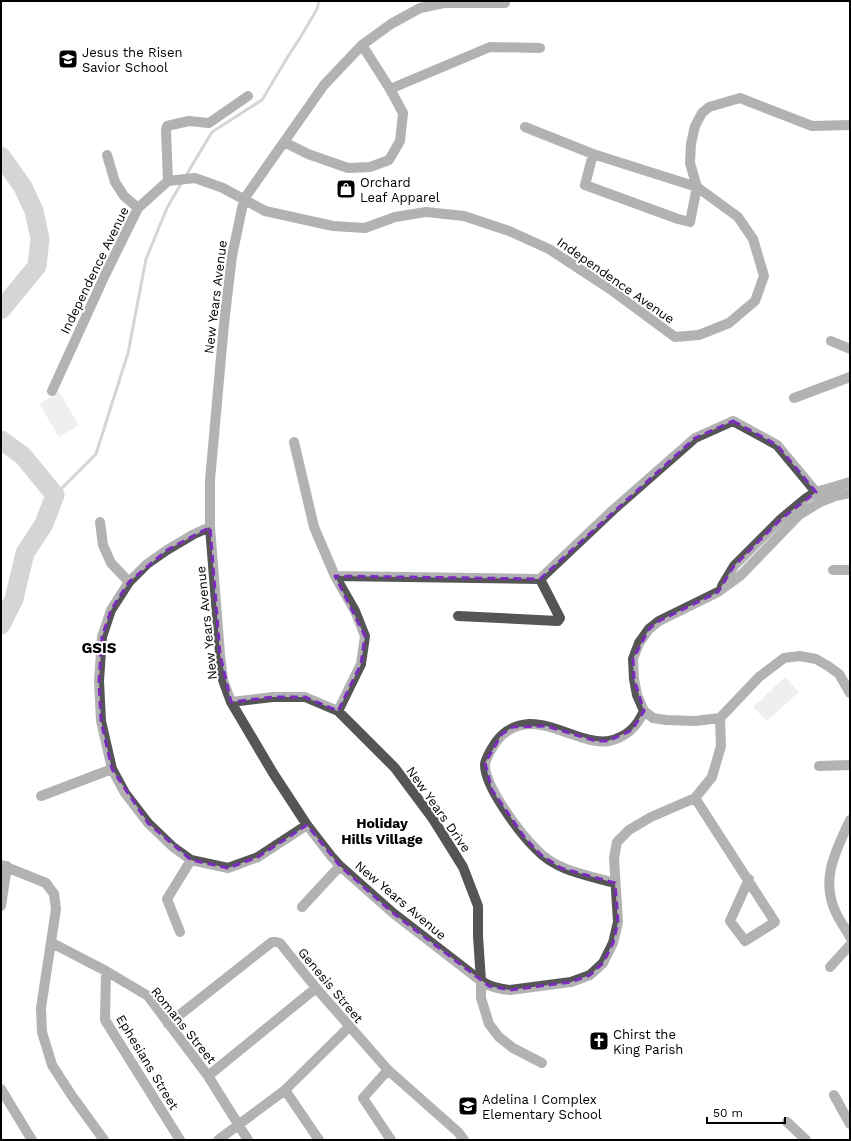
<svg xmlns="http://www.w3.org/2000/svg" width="851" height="1141" font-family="'Work Sans',sans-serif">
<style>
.green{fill:#dcdcdc}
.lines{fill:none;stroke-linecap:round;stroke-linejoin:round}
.stream{stroke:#a3a3a3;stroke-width:3}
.river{stroke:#a3a3a3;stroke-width:19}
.minor{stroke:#555;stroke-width:10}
.marked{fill:none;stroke:#7b2cbf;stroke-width:3;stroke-dasharray:8 5;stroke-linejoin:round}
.labels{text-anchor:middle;stroke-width:4;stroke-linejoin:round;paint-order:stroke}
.poi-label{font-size:13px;fill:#000;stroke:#fff;text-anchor:start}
.street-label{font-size:13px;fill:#000;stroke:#fff}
.neighbourhood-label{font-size:14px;font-weight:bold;fill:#000;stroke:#fff}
.quarter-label{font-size:15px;font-weight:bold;fill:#000;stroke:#fff}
</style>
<rect width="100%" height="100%" fill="#fff"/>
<path class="green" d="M59 392 79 425 59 437 39 404Z
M785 677 799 692 767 721 753 707Z"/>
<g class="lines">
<path class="stream" d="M185 177 212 132 262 100 287 58 300 38 317 9 319 1
M55 495 96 454 128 353 146 259 167 208 182 182
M1 603 14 599"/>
<path class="river" d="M1 156 23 187 34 211 40 239 37 266 1 310
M1 440 23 456 55 495 44 524 25 553 14 599 1 625"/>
<path class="minor" d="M505 3H444L420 8 391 24 362 45 324 85 244 199 232 256 224 324 210 480V527L220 654 223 680 231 702 273 773 307 825 331 856 340 866 393 913 481 981C490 987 499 989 510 990L571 982 590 975 603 963 613 943 618 922 614 858 617 842 629 830 651 817 695 798 712 777 721 746 720 718
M390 89 490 47 540 48
M525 127 593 154 697 187 690 222 678 219 585 185 593 154
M284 142 308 154 348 168 370 167 389 160 400 141 403 113 390 89 362 45
M107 155 115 182 124 196 138 208
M168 181 166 130 167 126 189 121 209 123 248 96
M831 341 850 349
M52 391 105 275 138 208 168 181 195 178 223 188 265 211 333 226 365 228 395 217 426 212 464 216 509 231 549 249 610 289 675 337 699 335 729 323 755 301 764 276 753 239 738 217 697 187 690 163 691 144 695 126 702 113 709 107 740 98 812 126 850 125
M794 398 850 377
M294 442 314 527 335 576 355 611 365 636 361 664 338 711
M850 493 835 496 820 502 799 515 740 576 718 592 659 621 649 629 639 643 633 659 634 679 637 695 644 711 653 718 666 720 695 721 720 718 759 677 784 658 800 656 816 659 828 666 839 674 850 693
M100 522 103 545 111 563 129 582
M210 527 194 534 167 550 147 564 129 582 111 610 102 637 99 681 101 721 112 769 125 793 148 823 173 847 191 860 228 868 258 857 307 825
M833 570H850
M335 576 540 579 613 510 695 438 733 421 777 445 816 492 820 502
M722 586 734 566 781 519 805 499 816 492 850 482
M458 616 558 621 560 618 540 579
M231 702 273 697H305L338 711 395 768 433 819 463 867 478 906V936L481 981V998L489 1024 499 1037 513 1048 542 1063
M819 766 850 765
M41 796 112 769
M695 798 775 922 745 941 730 921 749 879
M850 820C836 851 819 880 837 915 841 923 846 929 850 937
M1 865 46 883 54 894 56 909 41 1008 42 1032 52 1065 72 1096 104 1140
M615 883C587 875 556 871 536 849 520 833 484 786 485 764 486 758 492 748 496 742 504 731 514 725 529 724 555 723 585 745 609 741 627 737 637 727 644 711
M1 906 7 866
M302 907 340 866
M180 932 167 899 191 860
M52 943 106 971 148 996 208 1076 248 1140
M830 967 850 945
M106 971 105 1020 180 1140
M168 1024 272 942H276L280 943 316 988 388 1070 458 1132 464 1140
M388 1070 363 1098 391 1140
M208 1076 316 988
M1 1089 32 1140
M285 1090 319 1140
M834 1095 850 1124
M787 1122 806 1140
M218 1140 285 1090 349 1027"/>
</g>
<path d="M0 0H851V1141H0ZM733 421 777 445 816 492 781 519 734 566 718 592 659 621 649 629 633 659 634 679 644 711 632 730 608 741H596L546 726 513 727 502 734 485 763 492 790 525 838 541 855 561 868 615 883 618 922 613 943 603 963 590 975 571 982 510 990 489 986 393 913 340 866 307 825 258 857 228 868 191 860 148 823 112 769 101 721 99 681 102 637 111 610 129 582 167 550 210 527 220 654 231 702 273 697H305L338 711 361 664 365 636 335 576 540 579 695 438Z" fill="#fff" fill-opacity=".55" fill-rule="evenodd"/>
<path class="marked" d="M733 421 777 445 816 492 781 519 734 566 718 592 659 621 649 629 633 659 634 679 644 711 632 730 608 741H596L546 726 513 727 502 734 485 763 492 790 525 838 541 855 561 868 615 883 618 922 613 943 603 963 590 975 571 982 510 990 489 986 393 913 340 866 307 825 258 857 228 868 191 860 148 823 112 769 101 721 99 681 102 637 111 610 129 582 167 550 210 527 220 654 231 702 273 697H305L338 711 361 664 365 636 335 576 540 579 695 438Z"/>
<defs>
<symbol id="school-square" viewBox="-11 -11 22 22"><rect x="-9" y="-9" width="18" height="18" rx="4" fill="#000" stroke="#fff"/><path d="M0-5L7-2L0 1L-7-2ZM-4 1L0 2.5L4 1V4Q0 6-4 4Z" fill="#fff"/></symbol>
<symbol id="shop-square" viewBox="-11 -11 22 22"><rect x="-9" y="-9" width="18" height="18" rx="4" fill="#000" stroke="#fff"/><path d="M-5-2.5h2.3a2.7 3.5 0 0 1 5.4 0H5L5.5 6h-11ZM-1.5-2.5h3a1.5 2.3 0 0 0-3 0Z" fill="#fff"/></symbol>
<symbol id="church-square" viewBox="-11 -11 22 22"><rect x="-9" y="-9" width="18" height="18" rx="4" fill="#000" stroke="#fff"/><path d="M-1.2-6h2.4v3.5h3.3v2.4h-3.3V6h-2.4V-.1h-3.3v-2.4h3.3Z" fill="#fff"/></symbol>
</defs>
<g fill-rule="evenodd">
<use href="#school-square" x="57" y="48" width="22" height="22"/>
<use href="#shop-square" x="335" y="178" width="22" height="22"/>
<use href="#church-square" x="588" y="1030" width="22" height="22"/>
<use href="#school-square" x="457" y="1095" width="22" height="22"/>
</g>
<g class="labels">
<g class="poi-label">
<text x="82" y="57">Jesus the Risen<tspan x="82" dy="15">Savior School</tspan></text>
<text x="360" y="187">Orchard<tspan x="360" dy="15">Leaf Apparel</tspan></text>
<text x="613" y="1039">Chirst the<tspan x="613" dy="15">King Parish</tspan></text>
<text x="482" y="1104">Adelina I Complex<tspan x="482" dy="15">Elementary School</tspan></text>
</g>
<g class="street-label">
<text transform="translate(94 270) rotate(-64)" y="5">Independence Avenue</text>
<text transform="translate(616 280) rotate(35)" y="5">Independence Avenue</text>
<text transform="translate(215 297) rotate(-83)" y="5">New Years Avenue</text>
<text transform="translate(206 623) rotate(-96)" y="5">New Years Avenue</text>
<text transform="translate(439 809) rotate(55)" y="5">New Years Drive</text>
<text transform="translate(401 900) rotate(40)" y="5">New Years Avenue</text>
<text transform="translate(331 985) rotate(50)" y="5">Genesis Street</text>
<text transform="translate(184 1025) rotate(51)" y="5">Romans Street</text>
<text transform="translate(148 1062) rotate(59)" y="5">Ephesians Street</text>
</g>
<g class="neighbourhood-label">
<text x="382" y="828">Holiday<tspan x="382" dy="16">Hills Village</tspan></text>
</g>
<g class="quarter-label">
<text x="99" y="653">GSIS</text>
</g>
</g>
<rect width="851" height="1141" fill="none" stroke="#000000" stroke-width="4"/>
<path d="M707 1117v6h78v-6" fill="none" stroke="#000000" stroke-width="2"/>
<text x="713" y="1117" font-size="12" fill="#000000" stroke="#ffffff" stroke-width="3" paint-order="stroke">50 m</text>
</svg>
